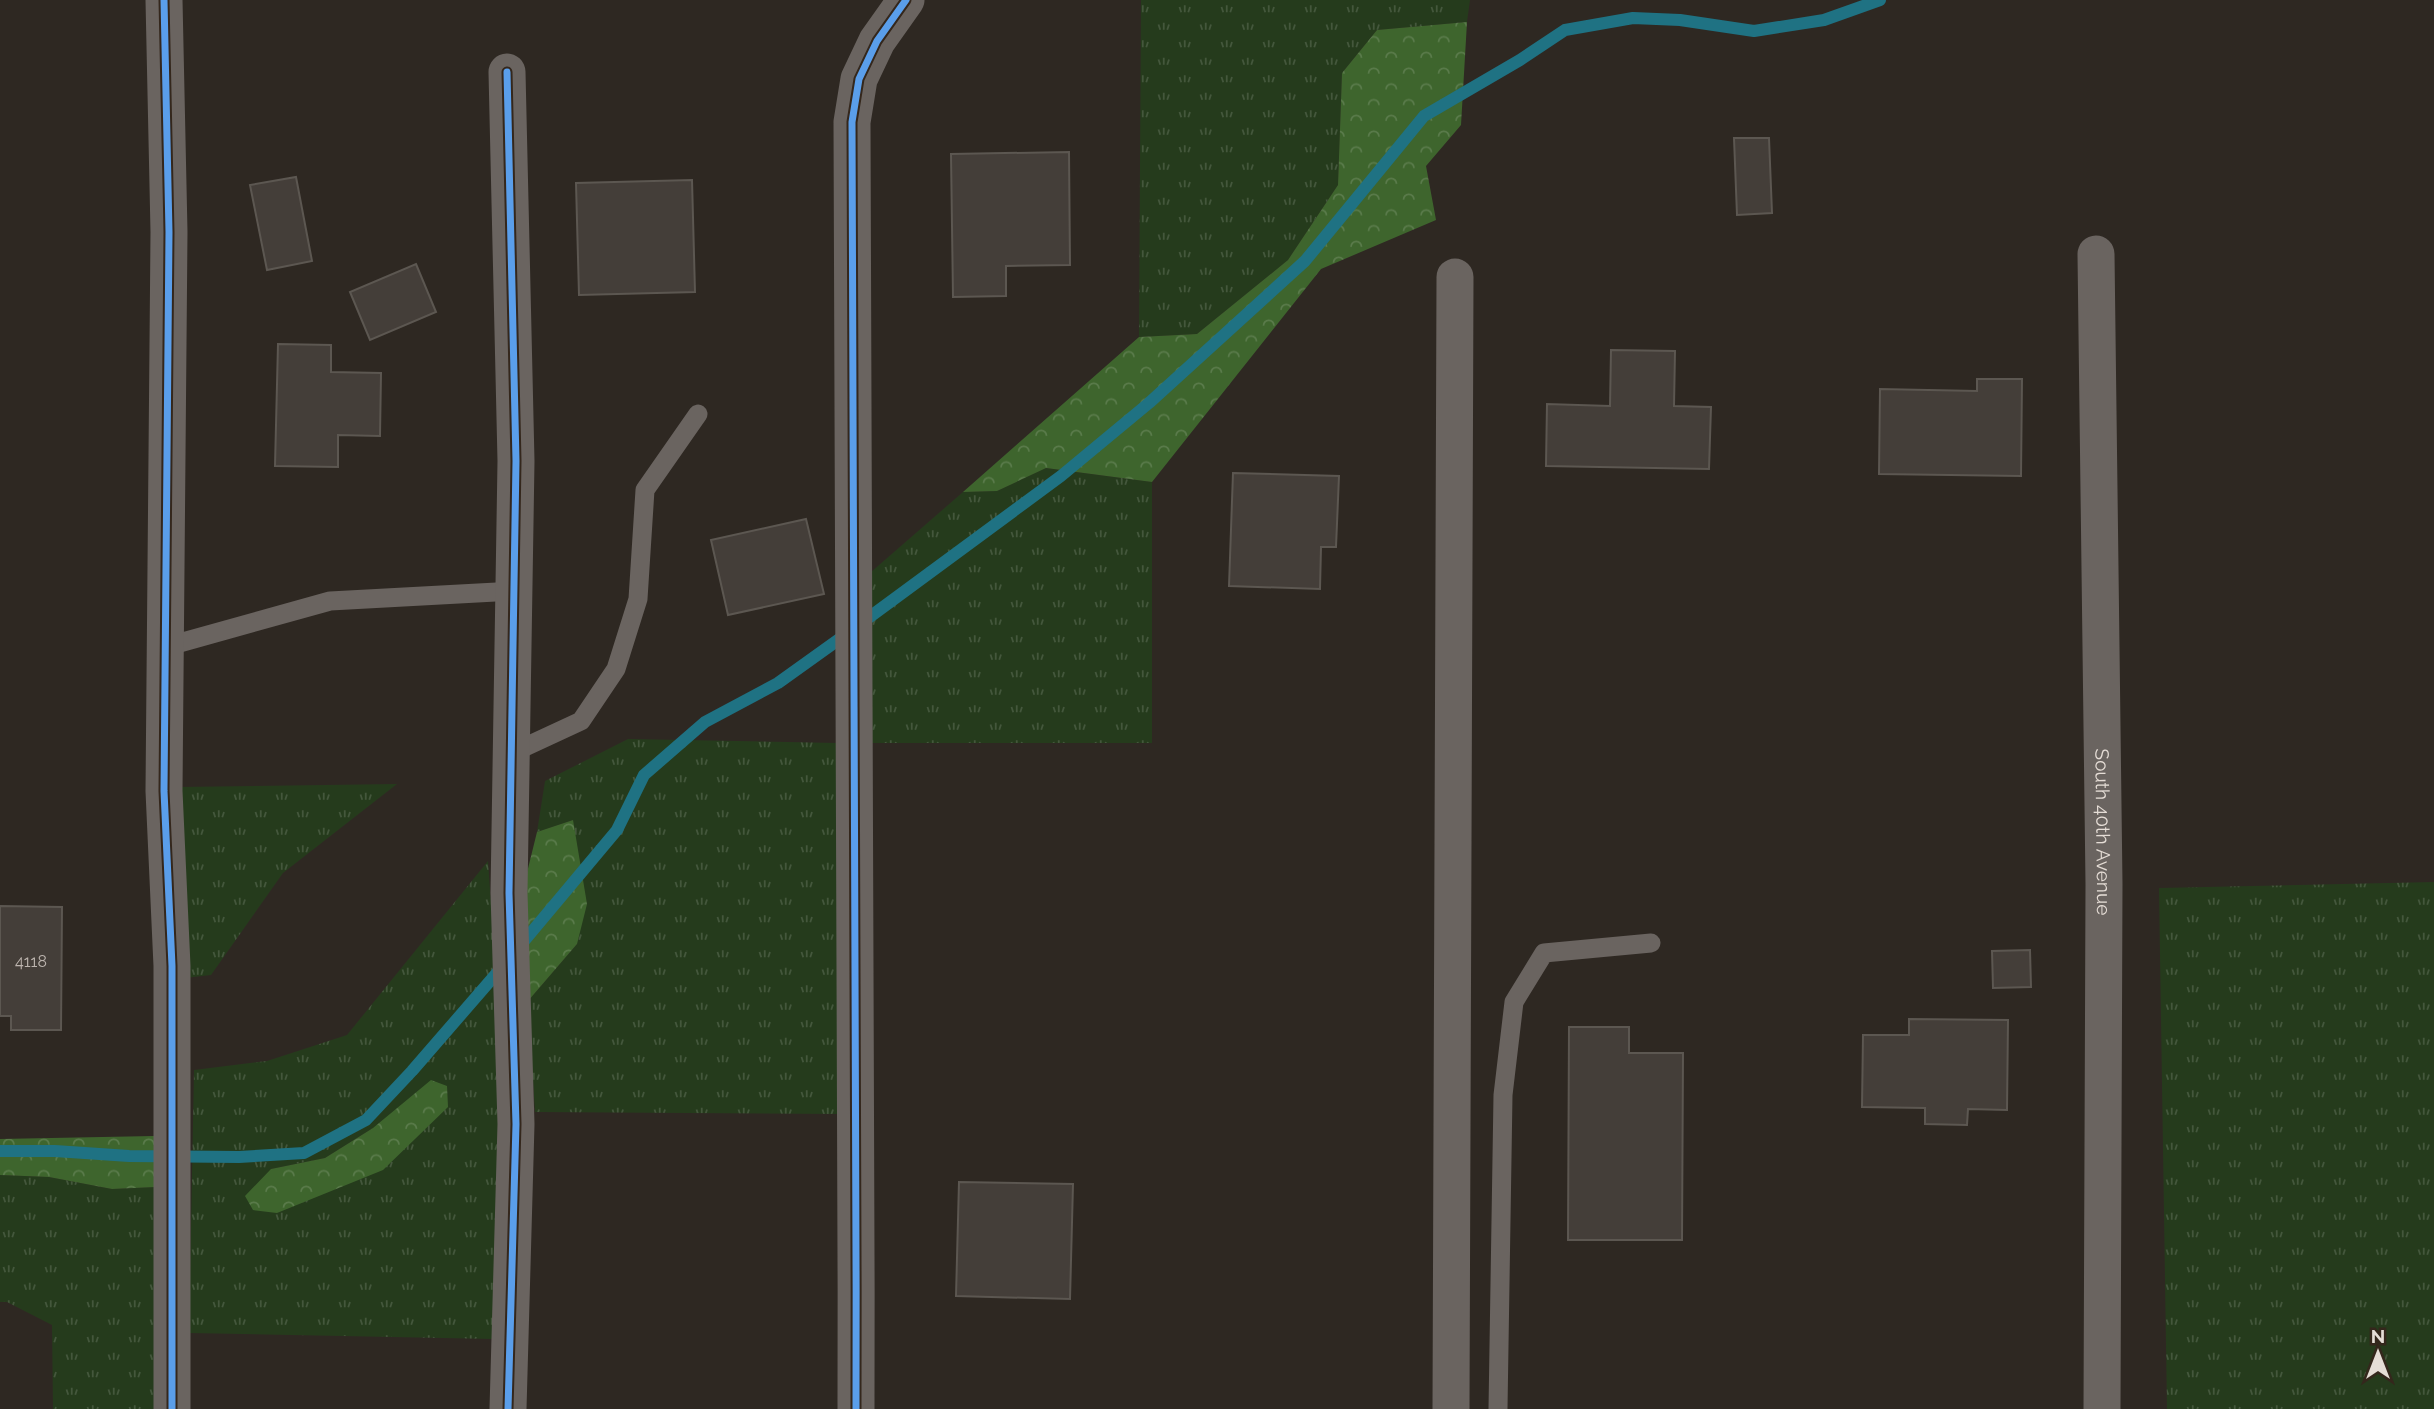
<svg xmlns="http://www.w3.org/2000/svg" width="2434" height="1409" font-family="Raleway,sans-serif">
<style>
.grass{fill:url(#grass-tufts);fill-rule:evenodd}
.forest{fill:url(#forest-crowns)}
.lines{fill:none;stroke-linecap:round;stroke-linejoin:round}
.stream{stroke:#1f7283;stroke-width:12}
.building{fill:#443e39;stroke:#5c5751;stroke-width:2}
.lane{stroke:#6a6460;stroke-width:19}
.street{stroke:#6a6460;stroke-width:37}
.cycleway-casing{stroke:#34271c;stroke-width:11}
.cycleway{stroke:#5a9eea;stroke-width:7}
.labels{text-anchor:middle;stroke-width:5;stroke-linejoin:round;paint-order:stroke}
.number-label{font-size:16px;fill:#bdb5af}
.street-label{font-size:19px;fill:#e5ddd6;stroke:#34271c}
</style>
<defs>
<pattern id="grass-tufts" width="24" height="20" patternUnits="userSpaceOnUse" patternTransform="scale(1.75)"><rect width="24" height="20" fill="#253b1c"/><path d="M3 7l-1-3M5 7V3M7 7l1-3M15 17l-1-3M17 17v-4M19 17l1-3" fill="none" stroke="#44573c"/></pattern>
<pattern id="forest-crowns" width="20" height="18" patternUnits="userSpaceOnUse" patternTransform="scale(1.75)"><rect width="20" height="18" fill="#3e652d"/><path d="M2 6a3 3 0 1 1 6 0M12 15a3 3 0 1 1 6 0" fill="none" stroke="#5a7b4b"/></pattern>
</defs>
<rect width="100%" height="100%" fill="#2e2822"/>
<path class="grass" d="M1141 0H1470L1467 22 1377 30 1342 73 1338 185 1288 260 1197 334 1139 337Z
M1045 468 1152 482V743H863V579L963 492 997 491Z
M628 739 837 743 840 1114 535 1112 528 1001 577 944 573 820 537 832 545 781Z
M397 784 283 873 211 975 185 978 179 787Z
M488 861 506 1114 493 1339 189 1333 194 1070 267 1061 347 1035ZM373 1128 277 1213 271 1169 325 1158Z
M2434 882V1409H2167L2159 888Z
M0 1175 49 1177 112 1189 156 1187V1409H53L52 1325 7 1302H0Z"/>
<path class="forest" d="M1467 22 1461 125 1426 166 1436 220 1321 269 1152 482 1046 468 997 491 963 492 1139 337 1197 334 1288 260 1338 185 1342 73 1377 30Z
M573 820 587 904 577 944 528 1001 521 897 537 832Z
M431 1080 447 1086 448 1107 383 1170 277 1213 253 1210 245 1196 271 1169 325 1158 373 1128Z
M154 1136 156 1187 112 1189 49 1177 0 1175V1139Z"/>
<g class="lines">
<path class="stream" d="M519 947 617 830 644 775 705 722 778 683 852 630 1061 476 1149 403 1305 261 1424 116 1520 60 1565 30 1633 18 1680 20 1754 31 1824 20 1880 0
M0 1151H55L129 1156 239 1157 304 1153 366 1120 412 1071 503 966"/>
</g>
<path class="building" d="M1734 138H1769L1772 213 1737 215Z
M1069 152 1070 265 1006 266V296L953 297 951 154Z
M296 177 312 261 267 270 250 185Z
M692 180 695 292 579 295 576 183Z
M416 264 436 312 370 340 350 292Z
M278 344 331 345V372L381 373 380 436 338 435V467L275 466Z
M1611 350 1675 351 1674 406 1711 407 1709 469 1546 466 1547 404 1610 406Z
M1977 379H2022L2021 476 1879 474 1880 389 1977 391Z
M1233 473 1339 476 1336 547H1321L1320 589 1229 586Z
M806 519 824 594 728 615 711 540Z
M0 906 62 907 61 1030H11V1016H0Z
M2030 950 2031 987 1993 988 1992 951Z
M1909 1019 2008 1020 2007 1110 1968 1109 1967 1125 1925 1124V1108L1862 1107 1863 1035H1909Z
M1569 1027H1629V1053H1683L1682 1240H1568Z
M959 1182 1073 1184 1070 1299 956 1296Z"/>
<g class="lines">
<path class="lane" d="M165 647 330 601 514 591
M512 753 581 721 616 669 638 599 645 490 698 414
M1498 1409 1503 1095 1514 1002 1544 953 1651 943"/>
<g class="street">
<path d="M164 0 169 232 164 791 172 966V1409"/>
<path d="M507 72 516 461 509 893 516 1124 508 1409"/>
<path id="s1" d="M2096 254 2104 884 2102 1409"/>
<path d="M856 1409C857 980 852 551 852 122L859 79 877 41 906 0"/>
<path d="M1451 1409 1455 277"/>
</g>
<defs>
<path id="cycleway" d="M164 0 169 232 164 791 172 966V1409
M507 72 516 461 509 893 516 1124 508 1409
M856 1409C857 980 852 551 852 122L859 79 877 41 906 0"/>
</defs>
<use href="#cycleway" class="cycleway-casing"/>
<use href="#cycleway" class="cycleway"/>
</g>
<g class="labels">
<g class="number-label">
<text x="31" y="967">4118</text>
</g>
<g class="street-label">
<text dy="7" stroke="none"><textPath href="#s1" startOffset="578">South 40th Avenue</textPath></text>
</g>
</g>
<g transform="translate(2378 1353)" stroke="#34271c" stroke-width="5" paint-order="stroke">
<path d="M0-5L12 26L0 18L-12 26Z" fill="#e5ddd6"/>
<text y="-10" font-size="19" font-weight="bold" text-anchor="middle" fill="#e5ddd6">N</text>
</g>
</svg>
